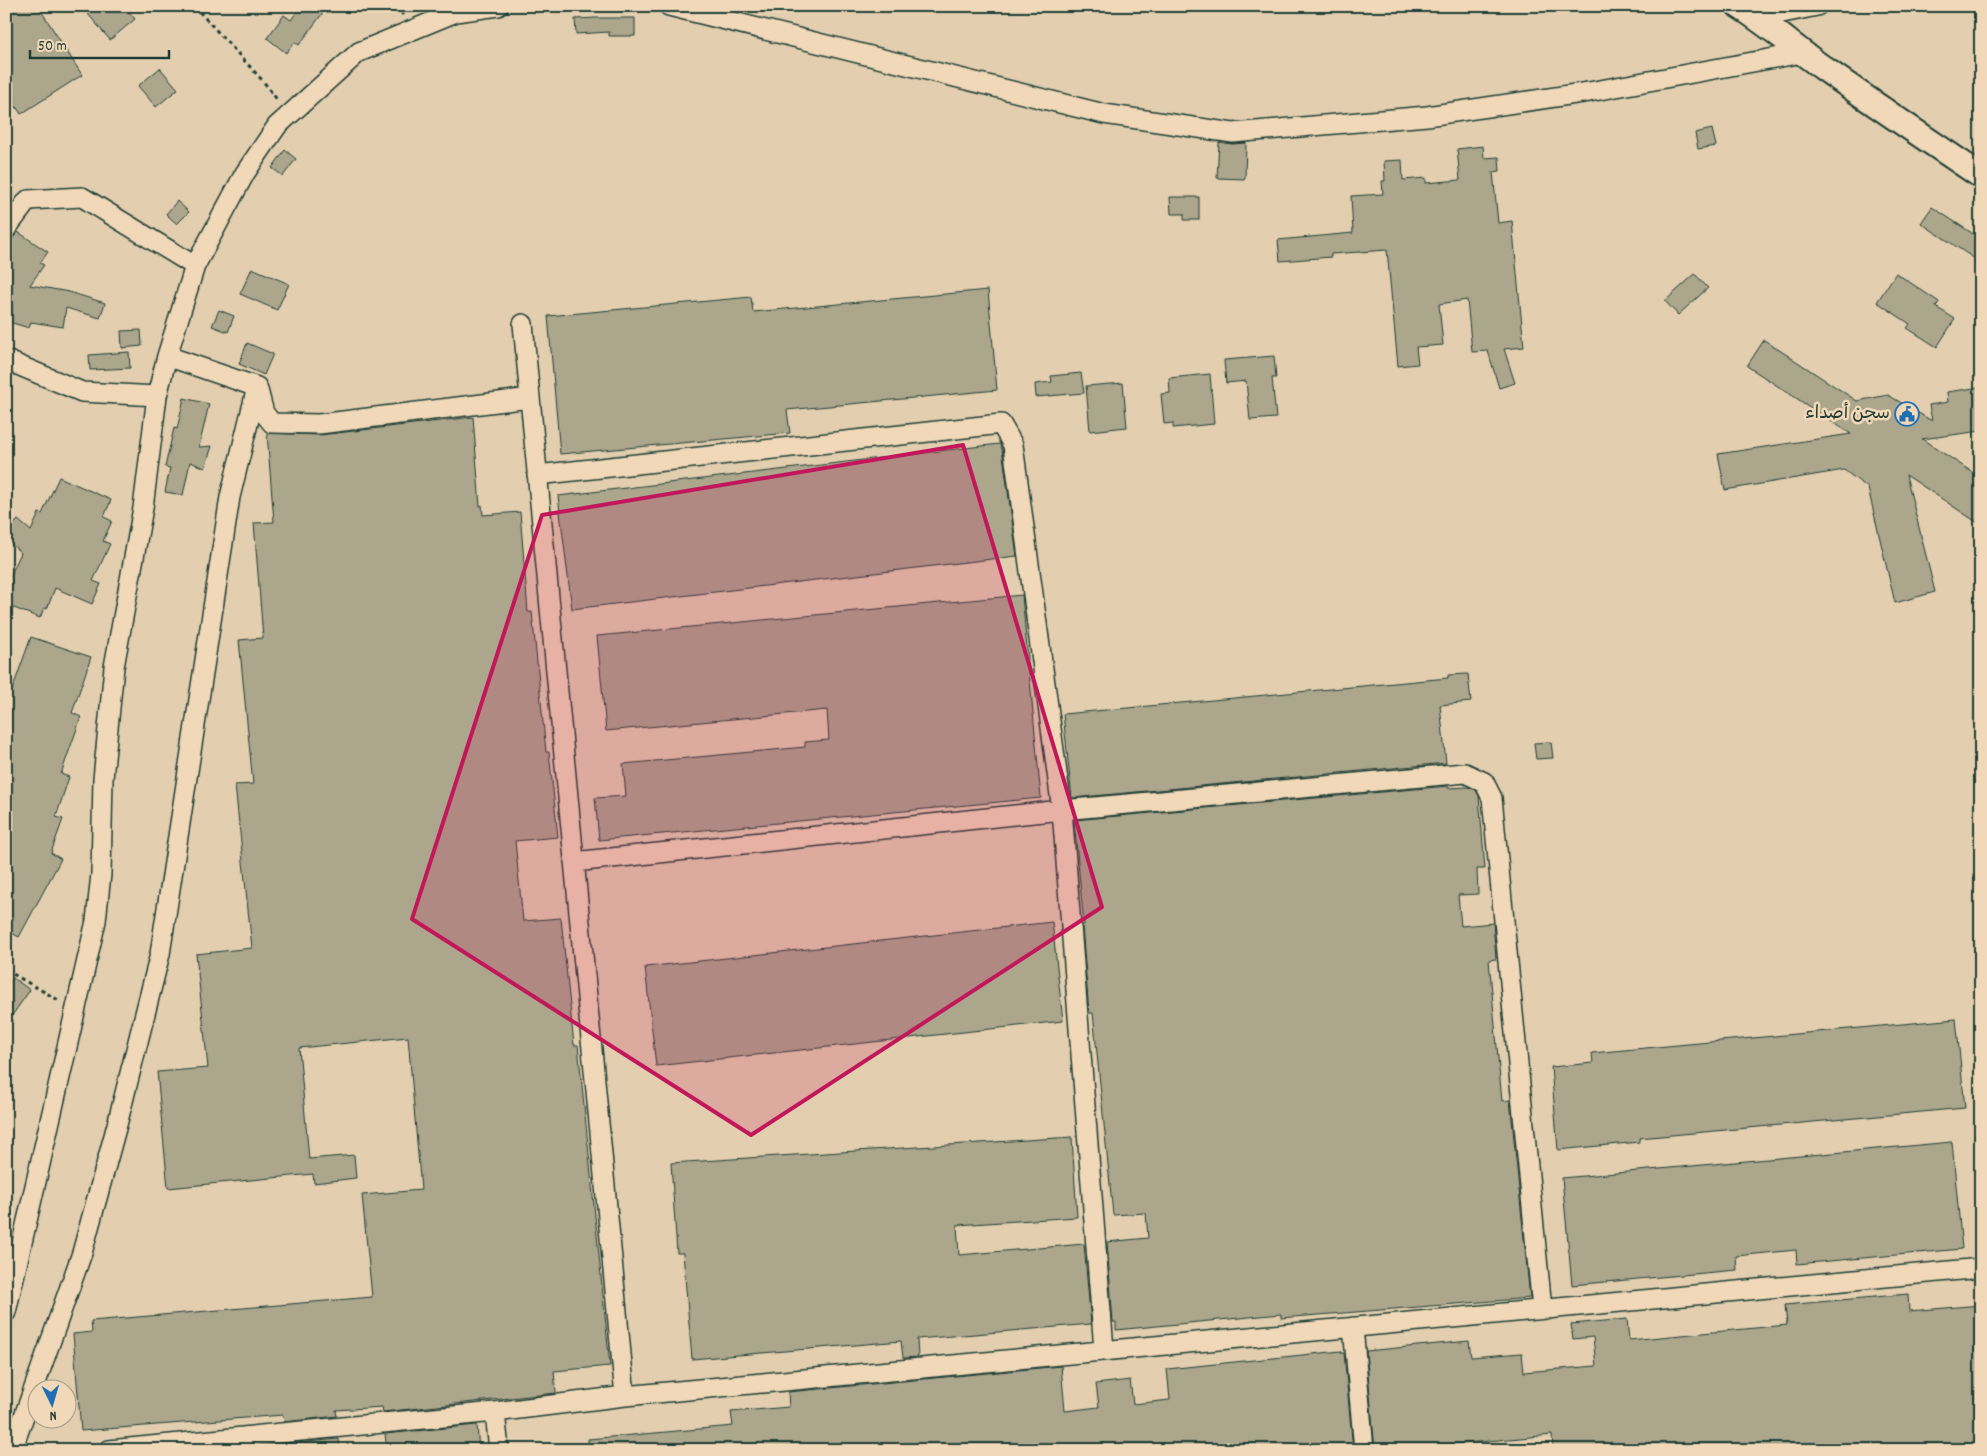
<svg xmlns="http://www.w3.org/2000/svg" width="1987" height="1456" font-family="Dekko,'Playpen Sans Arabic',sans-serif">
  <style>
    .building { fill: #aca68d; stroke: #1f3d34 }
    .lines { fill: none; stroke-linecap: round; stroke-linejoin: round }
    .minor-casing { stroke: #1f3d34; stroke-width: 22 }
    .major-casing { stroke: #1f3d34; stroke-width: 28 }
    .path { stroke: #1f3d34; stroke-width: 3; stroke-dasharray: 4 4; stroke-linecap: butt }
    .minor { stroke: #f0d8b8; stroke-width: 19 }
    .major { stroke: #f0d8b8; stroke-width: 24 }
    .marked { fill: #c2185b; fill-opacity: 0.2; stroke: #c2185b; stroke-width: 4; stroke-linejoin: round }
    .labels { text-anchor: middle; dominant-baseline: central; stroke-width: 5; stroke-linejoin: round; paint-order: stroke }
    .poi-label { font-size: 18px; fill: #1f3d34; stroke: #f0d8b8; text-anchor: end }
  </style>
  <rect width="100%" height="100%" fill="#e3cfb0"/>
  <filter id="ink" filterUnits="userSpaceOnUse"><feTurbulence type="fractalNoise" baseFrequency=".02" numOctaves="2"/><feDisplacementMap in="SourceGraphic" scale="10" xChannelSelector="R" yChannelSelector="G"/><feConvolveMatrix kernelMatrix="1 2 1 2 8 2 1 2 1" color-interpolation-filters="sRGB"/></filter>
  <g filter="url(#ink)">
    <path class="building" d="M 6,6 L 38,6 L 82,75 L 21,114 L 6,92 Z
      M 97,6 L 124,6 L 135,19 L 110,40 L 88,14 Z
      M 301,6 L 328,6 L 299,45 L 295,42 L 286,53 L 267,38 L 284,15 L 291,20 Z
      M 597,18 L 635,18 L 635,36 L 609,36 L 609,32 L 576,34 L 575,19 Z
      M 160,68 L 178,89 L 156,107 L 138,86 Z
      M 1712,129 L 1716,146 L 1698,149 L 1695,133 Z
      M 1219,142 L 1232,144 L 1246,143 L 1245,179 L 1217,178 Z
      M 1483,146 L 1484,158 L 1499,157 L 1500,171 L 1493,172 L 1498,223 L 1512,221 L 1524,347 L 1504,349 L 1515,383 L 1499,388 L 1488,351 L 1472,352 L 1467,300 L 1439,304 L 1443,345 L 1416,347 L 1418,364 L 1398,366 L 1387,250 L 1331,254 L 1331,257 L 1280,261 L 1278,240 L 1353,233 L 1351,196 L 1383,194 L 1382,181 L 1385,181 L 1384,161 L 1402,160 L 1403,180 L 1426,178 L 1426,183 L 1460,180 L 1457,149 Z
      M 285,150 L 296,159 L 283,176 L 272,168 Z
      M 1170,197 L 1199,197 L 1199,220 L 1184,220 L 1184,214 L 1171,214 Z
      M 177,201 L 189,212 L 177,224 L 166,214 Z
      M 1932,207 L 1981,239 L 1981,263 L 1921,223 Z
      M 18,232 L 48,252 L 40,263 L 44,265 L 30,285 L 69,292 L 105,303 L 100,318 L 66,308 L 63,327 L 31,322 L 29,328 L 6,321 L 6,246 Z
      M 252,268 L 289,284 L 277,310 L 240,294 Z
      M 1896,273 L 1939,302 L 1936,307 L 1955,319 L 1937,347 L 1907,328 L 1910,324 L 1877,302 Z
      M 1695,274 L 1708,288 L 1678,315 L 1665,301 Z
      M 988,290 L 997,390 L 787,410 L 790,433 L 560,454 L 548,316 L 751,297 L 753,312 Z
      M 219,310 L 234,316 L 228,332 L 212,326 Z
      M 141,330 L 142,346 L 122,348 L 121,331 Z
      M 1764,340 L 1857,401 L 1888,395 L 1932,421 L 1929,405 L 1948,402 L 1947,392 L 1981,387 L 1981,431 L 1922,439 L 1981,478 L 1981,525 L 1906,475 L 1935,592 L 1895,603 L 1868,488 L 1844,470 L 1725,490 L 1718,454 L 1851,434 L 1747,366 Z
      M 247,343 L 273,354 L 264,375 L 239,364 Z
      M 129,352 L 130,368 L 90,370 L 89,355 Z
      M 1274,356 L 1276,378 L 1272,378 L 1276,418 L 1250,420 L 1246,381 L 1226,383 L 1224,360 Z
      M 1081,373 L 1084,393 L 1036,397 L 1035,384 L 1052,382 L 1051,376 Z
      M 1210,374 L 1214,424 L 1173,428 L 1173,423 L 1164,424 L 1161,394 L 1170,393 L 1169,378 Z
      M 1123,383 L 1127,427 L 1090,431 L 1086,386 Z
      M 184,398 L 209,404 L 199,447 L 212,446 L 205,468 L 190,462 L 183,495 L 165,492 L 170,468 L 165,467 L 174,428 L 177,429 Z
      M 473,417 L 480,506 L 482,505 L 483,515 L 520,512 L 528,612 L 532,612 L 546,752 L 549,752 L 558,837 L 515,841 L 523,921 L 561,918 L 574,1045 L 578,1045 L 610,1366 L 554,1371 L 556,1393 L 383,1412 L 382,1407 L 336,1410 L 337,1416 L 284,1422 L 283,1415 L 81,1431 L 73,1334 L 92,1332 L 91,1321 L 372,1297 L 362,1195 L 421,1190 L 408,1037 L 299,1048 L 309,1159 L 354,1155 L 356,1178 L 314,1183 L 313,1174 L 168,1188 L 157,1072 L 208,1068 L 196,954 L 252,948 L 235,785 L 253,784 L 239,640 L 263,638 L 254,523 L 274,522 L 267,433 L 320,435 Z
      M 999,444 L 1002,449 L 1017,556 L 572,609 L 558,496 Z
      M 59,477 L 111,500 L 104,517 L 112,521 L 103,541 L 110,544 L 93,581 L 101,584 L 92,604 L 55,588 L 47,609 L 44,608 L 40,618 L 6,605 L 6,585 L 21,553 L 6,539 L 6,533 L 18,520 L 31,531 L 39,513 L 42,514 Z
      M 1022,595 L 1041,798 L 599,840 L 595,798 L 626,796 L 623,764 L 805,747 L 805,742 L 829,740 L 827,710 L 606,731 L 597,636 Z
      M 31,637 L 91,657 L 72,713 L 81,717 L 61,774 L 69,777 L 56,817 L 63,819 L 51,853 L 61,859 L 19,937 L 6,930 L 6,701 L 9,692 L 11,693 Z
      M 1468,674 L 1471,702 L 1440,705 L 1446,763 L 1072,798 L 1063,714 L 1448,678 L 1448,675 Z
      M 1551,742 L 1553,758 L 1536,759 L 1534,743 Z
      M 1448,786 L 1448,788 L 1468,787 L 1476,790 L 1479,796 L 1485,869 L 1477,869 L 1478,894 L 1458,895 L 1461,926 L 1493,923 L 1496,959 L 1489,960 L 1502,1101 L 1510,1100 L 1530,1298 L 1281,1318 L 1281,1314 L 1116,1330 L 1116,1322 L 1113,1322 L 1107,1242 L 1148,1238 L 1146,1213 L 1113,1215 L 1093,1013 L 1089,1013 L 1082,925 L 1084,925 L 1074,820 Z
      M 1052,922 L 1063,1021 L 656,1066 L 645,967 Z
      M 13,978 L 30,990 L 6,1024 L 6,987 Z
      M 1956,1019 L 1965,1108 L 1639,1138 L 1639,1142 L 1558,1150 L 1551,1067 L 1593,1063 L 1592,1053 Z
      M 1072,1137 L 1077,1217 L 957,1225 L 959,1255 L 1084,1244 L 1091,1324 L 917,1339 L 918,1357 L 903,1358 L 901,1341 L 692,1359 L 683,1253 L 677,1253 L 671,1163 Z
      M 1952,1142 L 1962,1249 L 1797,1264 L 1796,1250 L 1736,1256 L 1737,1270 L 1572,1285 L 1562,1178 Z
      M 1908,1294 L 1909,1311 L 1981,1305 L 1981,1450 L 1553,1450 L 1552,1435 L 1392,1450 L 1375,1450 L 1366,1351 L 1469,1341 L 1471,1357 L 1522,1353 L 1524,1372 L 1596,1366 L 1593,1337 L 1573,1339 L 1571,1324 L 1627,1319 L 1629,1340 L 1787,1325 L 1785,1305 Z
      M 1341,1351 L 1342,1353 L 1344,1353 L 1353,1450 L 589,1450 L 588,1439 L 733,1426 L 731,1412 L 789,1407 L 788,1392 L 1061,1366 L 1065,1411 L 1099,1407 L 1096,1384 L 1130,1380 L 1133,1404 L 1170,1400 L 1167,1369 Z
      M 477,1425 L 479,1450 L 387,1450 L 385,1434 Z
      M 339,1439 L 340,1450 L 286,1450 L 286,1444 Z"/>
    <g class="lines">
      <g class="minor-casing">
        <path id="minor" d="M 669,6 L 1104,114 L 1233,133 L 1427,116 L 1589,92 L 1802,53
          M 1758,18 L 1817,6
          M 6,229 L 28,200 L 82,197 L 195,266
          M 523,324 L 625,1396
          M 6,360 L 82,392 L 157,396
          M 258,390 L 264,413 L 272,423 L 319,424 L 530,398
          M 537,475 L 1001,424 L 1013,445 L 1062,810 L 1104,1350
          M 574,862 L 1062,810 L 1465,773 L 1484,782 L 1492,798 L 1542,1309
          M 6,1312 L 96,921 L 101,874 L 103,779 L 114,667 L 143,508 L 157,396 L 167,356 L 195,266 L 245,173 L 277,126 L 359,52 L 456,12 L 498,6
          M 1353,1327 L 1364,1450
          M 495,1412 L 499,1450
          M 12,1450 L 82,1253 L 118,1121 L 160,954 L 230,497 L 257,387 L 167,356
          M 109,1450 L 495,1412 L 625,1396 L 1981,1268"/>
      </g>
      <g class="major-casing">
        <path id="major" d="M 1739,6 C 1769,25 1796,49 1826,70 C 1877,106 1929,141 1981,176"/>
      </g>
      <path class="path" d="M 194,6 L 263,81 L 278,101
        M 397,6 L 403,15
        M 6,970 L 60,1001"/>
      <use href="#minor" class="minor"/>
      <use href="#major" class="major"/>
    </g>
  </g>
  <path class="marked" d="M 963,445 L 1102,907 L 751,1135 L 412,919 L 542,515 Z"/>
  <defs>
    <g id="civic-ring" transform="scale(1.25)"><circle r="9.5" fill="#f0d8b8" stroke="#1f6fb2" stroke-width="1.5"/><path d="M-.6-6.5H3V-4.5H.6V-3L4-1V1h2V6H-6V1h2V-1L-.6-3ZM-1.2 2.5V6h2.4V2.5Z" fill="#1f6fb2"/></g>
  </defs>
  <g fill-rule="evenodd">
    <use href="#civic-ring" x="1907" y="414"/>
  </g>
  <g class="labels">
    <g class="poi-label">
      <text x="1890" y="414">سجن أصداء</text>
    </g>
  </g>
  <rect width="1987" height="1456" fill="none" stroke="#f0d8b8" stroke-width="25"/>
  <rect x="12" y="12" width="1962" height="1431" fill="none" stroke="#1f3d34" stroke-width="2" filter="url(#ink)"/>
  <g transform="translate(52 1404) rotate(175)"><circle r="24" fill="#f0d8b8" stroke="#9c9a83"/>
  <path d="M0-4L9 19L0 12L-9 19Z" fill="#1f6fb2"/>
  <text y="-8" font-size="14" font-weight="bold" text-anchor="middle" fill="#1f3d34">N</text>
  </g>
  <path d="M30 50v8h139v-8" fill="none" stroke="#1f3d34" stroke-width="2.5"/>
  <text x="38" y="50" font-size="15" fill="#1f3d34" stroke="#f0d8b8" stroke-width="4" paint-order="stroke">50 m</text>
</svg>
